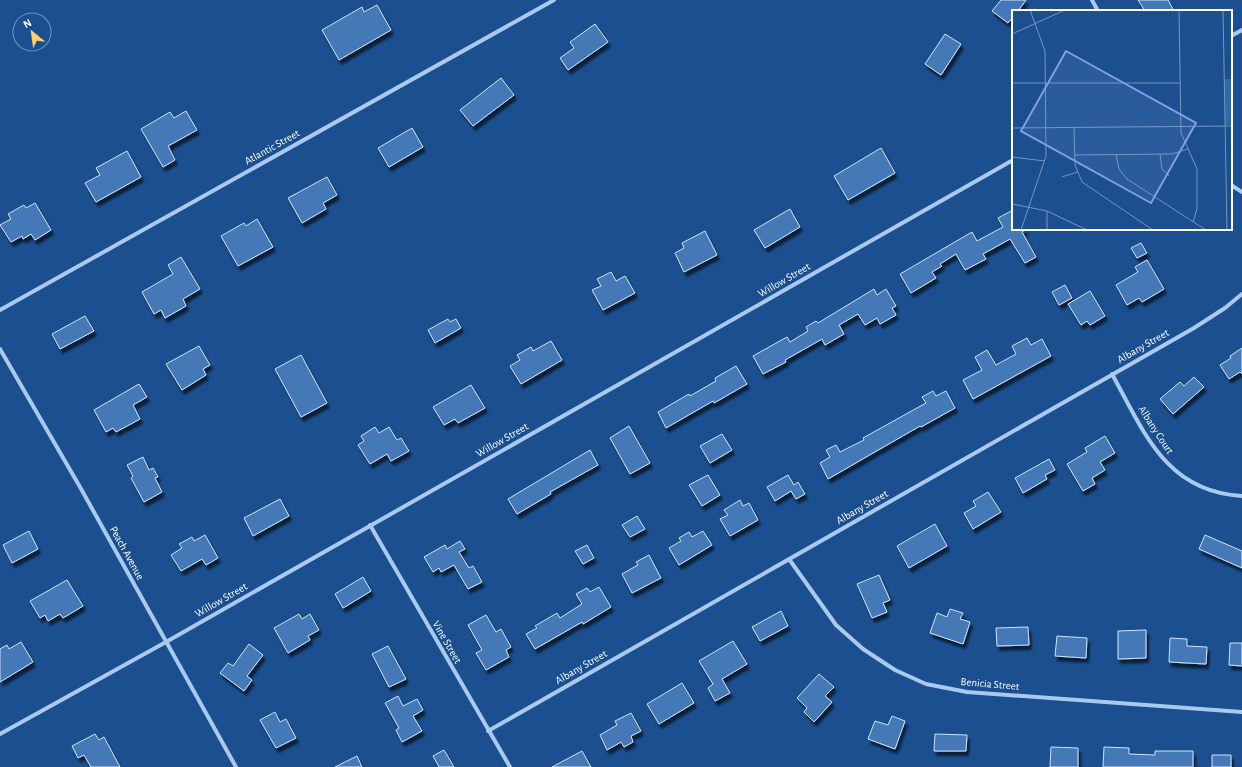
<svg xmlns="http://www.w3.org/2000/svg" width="1242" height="767" font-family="'Alegreya Sans',sans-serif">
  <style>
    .building { fill: #4478b7; stroke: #cfe3fa; filter: url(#shadow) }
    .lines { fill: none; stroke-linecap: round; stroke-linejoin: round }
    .minor { stroke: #a9c9ee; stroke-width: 4 }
    .labels { text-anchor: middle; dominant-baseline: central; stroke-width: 3.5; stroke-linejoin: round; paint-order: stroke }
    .street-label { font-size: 11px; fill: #fff; stroke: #1b4f8f }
    .inset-road { fill: none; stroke: #7695bc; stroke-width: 1 }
    .view { fill: #839eea; fill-opacity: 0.15; stroke: #839eea; stroke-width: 2 }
    .inset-edge { fill: none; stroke: #fff; stroke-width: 2 }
  </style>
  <defs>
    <filter id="shadow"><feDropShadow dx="2.5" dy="4.5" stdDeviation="1" flood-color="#0009"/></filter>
  </defs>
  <rect width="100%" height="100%" fill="#1b4f8f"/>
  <path class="building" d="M 1001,0 L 1026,0 L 1018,11 L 1013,11 L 1013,17 L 1008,23 L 992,11 Z
    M 1138,0 L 1168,0 L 1174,11 L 1145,11 Z
    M 377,5 L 391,30 L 339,60 L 322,30 L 362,7 L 364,12 Z
    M 595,24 L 608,42 L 568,70 L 560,58 L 574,48 L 570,42 Z
    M 945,34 L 961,44 L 941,75 L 925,64 Z
    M 501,78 L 514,95 L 473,126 L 460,110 Z
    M 186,111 L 197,130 L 168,146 L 175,160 L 163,167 L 141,129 L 170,112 L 174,118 Z
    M 412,128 L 423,147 L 389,167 L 378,148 Z
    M 881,148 L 895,173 L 848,200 L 834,176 Z
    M 127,151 L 141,177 L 96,202 L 85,183 L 100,175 L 96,168 Z
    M 327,177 L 337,195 L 323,203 L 326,209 L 302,223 L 288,198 Z
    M 35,203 L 51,230 L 35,240 L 31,234 L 23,239 L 22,236 L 11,242 L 0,225 L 11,219 L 8,214 L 24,205 L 26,208 Z
    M 790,209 L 800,227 L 765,248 L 754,230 Z
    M 1013,210 L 1013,229 L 1027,229 L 1022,232 L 1036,257 L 1025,263 L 1010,239 L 983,254 L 986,259 L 965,270 L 956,254 L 940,264 L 942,266 L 932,272 L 936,278 L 911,293 L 900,274 L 972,232 L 977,241 L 1003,227 L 998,218 Z
    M 257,219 L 273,247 L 238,266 L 221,236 L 244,223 L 246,226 Z
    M 705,231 L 717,255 L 684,272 L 675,253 L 684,248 L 682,243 Z
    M 1141,243 L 1147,253 L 1137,258 L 1131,248 Z
    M 181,257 L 200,289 L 183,299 L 186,306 L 165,318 L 161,310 L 154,314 L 142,292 L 173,274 L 168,265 Z
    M 1147,260 L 1164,289 L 1142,302 L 1139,298 L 1127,305 L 1116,285 L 1138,272 L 1135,267 Z
    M 611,272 L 616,281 L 625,276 L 635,293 L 603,310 L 592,290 L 601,286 L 597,279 Z
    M 1065,285 L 1072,298 L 1059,305 L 1052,292 Z
    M 874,289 L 877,295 L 886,289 L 896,306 L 892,308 L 896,315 L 880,324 L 877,318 L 865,325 L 858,314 L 839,325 L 844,334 L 825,345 L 822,339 L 785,360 L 786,362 L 763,374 L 753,356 L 787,337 L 790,342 L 808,331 L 806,327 L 816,321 L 818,323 Z
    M 1090,291 L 1105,316 L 1090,325 L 1087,321 L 1081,325 L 1068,304 Z
    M 85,316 L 94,331 L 60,349 L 52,334 Z
    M 448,319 L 450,322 L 456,319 L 461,328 L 435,343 L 428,330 Z
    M 1027,338 L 1031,345 L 1042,339 L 1051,356 L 973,399 L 963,380 L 982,370 L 975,357 L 987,350 L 996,365 L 1016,354 L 1012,346 Z
    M 551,341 L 562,360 L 521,384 L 510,366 L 520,360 L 517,355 L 531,347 L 533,351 Z
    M 199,346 L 210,365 L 203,369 L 206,375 L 182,390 L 166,364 Z
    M 1242,348 L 1242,374 L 1240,372 L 1229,379 L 1220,365 L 1231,358 L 1230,356 Z
    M 301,355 L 327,403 L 301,417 L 275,369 Z
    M 736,366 L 747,384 L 714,403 L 713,401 L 666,428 L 658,412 L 689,394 L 690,396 L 716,381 L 715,378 Z
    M 1194,377 L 1204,387 L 1173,414 L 1160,399 L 1180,382 L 1184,386 Z
    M 139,384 L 147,397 L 133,405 L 140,419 L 116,432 L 113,428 L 106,432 L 94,410 Z
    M 471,385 L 485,408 L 458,423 L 455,419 L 444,425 L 433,407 Z
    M 933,391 L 936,396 L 946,391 L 955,408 L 921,427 L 920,426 L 828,479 L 820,463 L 830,457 L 826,450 L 836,445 L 840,452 L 864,440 L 863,438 L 926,403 L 922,397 Z
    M 629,426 L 650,463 L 630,474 L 610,438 Z
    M 375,427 L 379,433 L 389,427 L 397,440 L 401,438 L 409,451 L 391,461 L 387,454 L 370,464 L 358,445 L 364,441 L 361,436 Z
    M 722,434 L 732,450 L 710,463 L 700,446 Z
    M 1105,436 L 1115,453 L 1100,462 L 1105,470 L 1092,478 L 1095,484 L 1083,491 L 1067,464 L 1087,452 L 1085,448 Z
    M 590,450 L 598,465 L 550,492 L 551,494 L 517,514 L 508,499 Z
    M 143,457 L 149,470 L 153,468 L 158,477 L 155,478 L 162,492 L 144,502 L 131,478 L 133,476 L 127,465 Z
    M 1049,459 L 1055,470 L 1045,475 L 1047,479 L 1023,493 L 1015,478 Z
    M 708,475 L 720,495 L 702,506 L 689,485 Z
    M 788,475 L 794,485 L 798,482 L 805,494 L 796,499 L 791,491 L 775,501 L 767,487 Z
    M 988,492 L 1001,512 L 973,529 L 964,513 L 976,506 L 973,501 Z
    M 280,499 L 289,516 L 253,536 L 244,518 Z
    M 740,500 L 743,506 L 749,503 L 758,520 L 730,536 L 720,519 L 728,515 L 724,510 Z
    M 637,516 L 645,529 L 630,537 L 622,525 Z
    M 935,524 L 947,546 L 909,568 L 897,546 Z
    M 29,531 L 38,549 L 12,563 L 3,545 Z
    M 703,531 L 712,545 L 679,565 L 669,548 L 681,541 L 679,538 L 689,532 L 692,537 Z
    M 205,535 L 218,558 L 206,565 L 202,559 L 181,571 L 171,555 L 182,548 L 179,544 L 192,537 L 194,541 Z
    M 1205,535 L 1242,551 L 1242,568 L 1199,549 Z
    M 460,541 L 465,549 L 459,552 L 469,568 L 473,566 L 482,582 L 468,589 L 454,565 L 441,572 L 439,568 L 433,572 L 424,557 L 445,545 L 447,549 Z
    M 587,545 L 594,558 L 583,564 L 575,551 Z
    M 649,555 L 661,578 L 632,593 L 622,574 L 638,565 L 636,562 Z
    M 879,575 L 890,600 L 883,603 L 887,612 L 872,618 L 857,584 Z
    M 363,577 L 371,591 L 343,608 L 335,594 Z
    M 67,580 L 83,606 L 63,618 L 60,614 L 48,621 L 45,615 L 40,618 L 30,601 Z
    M 599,587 L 611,607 L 583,624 L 582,622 L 535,649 L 526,634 L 537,628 L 535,626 L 557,613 L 560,618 L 582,604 L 576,594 L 587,588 L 590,592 Z
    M 950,609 L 963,613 L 960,619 L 970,622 L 963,644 L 930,633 L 937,613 L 947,617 Z
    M 781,611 L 788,626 L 760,641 L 752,627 Z
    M 299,614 L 302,619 L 310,614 L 319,630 L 308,636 L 310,640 L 288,653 L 274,628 Z
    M 486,615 L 496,632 L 501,629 L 511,647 L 506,650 L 509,657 L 486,670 L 476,653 L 482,650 L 468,625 Z
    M 1028,627 L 1029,645 L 997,646 L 996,628 Z
    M 1146,630 L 1146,658 L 1118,659 L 1118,631 Z
    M 1057,636 L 1087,638 L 1086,658 L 1055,656 Z
    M 1170,638 L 1187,639 L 1187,646 L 1207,647 L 1206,664 L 1169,662 Z
    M 733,641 L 747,664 L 722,679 L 730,693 L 715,701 L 708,688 L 713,684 L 699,661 Z
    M 21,642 L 33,662 L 0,682 L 0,649 L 7,645 L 9,649 Z
    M 1230,643 L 1242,643 L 1242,666 L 1229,665 Z
    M 249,644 L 263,655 L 247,676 L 252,680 L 244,691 L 220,673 L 228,663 L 233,666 Z
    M 388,646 L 406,679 L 389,687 L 372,654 Z
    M 819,674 L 834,687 L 825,696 L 832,702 L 814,722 L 804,712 L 807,708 L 797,698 Z
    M 682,683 L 694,703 L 659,724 L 647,704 Z
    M 398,696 L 403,706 L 417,699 L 423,710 L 413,716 L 422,731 L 402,742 L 396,730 L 399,728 L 385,703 Z
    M 275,712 L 280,722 L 286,719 L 296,738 L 276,748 L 260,720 Z
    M 631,713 L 641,731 L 631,736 L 633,742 L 624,747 L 621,742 L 607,750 L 600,735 L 617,725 L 615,721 Z
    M 892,716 L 905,721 L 895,749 L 868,739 L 875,721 L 888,725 Z
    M 95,734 L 99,740 L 104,737 L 120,767 L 91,767 L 84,755 L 78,758 L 72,746 Z
    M 935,734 L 967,735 L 966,751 L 934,751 Z
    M 1051,747 L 1078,748 L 1078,767 L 1050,767 Z
    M 1104,747 L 1129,748 L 1129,754 L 1155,755 L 1155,751 L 1193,751 L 1193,767 L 1103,767 Z
    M 444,750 L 454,767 L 439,767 L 433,756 Z
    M 582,751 L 591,767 L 552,767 Z
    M 1212,755 L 1231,755 L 1231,767 L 1212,767 Z
    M 357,756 L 362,767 L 335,767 Z"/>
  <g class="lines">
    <path class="minor" d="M 1092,0 L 1098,11
      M 1231,36 L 1242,30
      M 1231,185 L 1242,192
      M 0,310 L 554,0
      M 0,349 L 80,487 L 236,767
      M 1112,374 C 1144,432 1166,492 1242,496
      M 370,525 L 510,767
      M 789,559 L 836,625 L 863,649 L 895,670 L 926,684 L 967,692 L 1242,712
      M 488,731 L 1194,328 L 1225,308 L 1242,294
      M 0,734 L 166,642 L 1013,160"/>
  </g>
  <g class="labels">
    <g class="street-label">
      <text transform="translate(272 147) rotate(-29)">Atlantic Street</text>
      <text transform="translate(784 280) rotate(-30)">Willow Street</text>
      <text transform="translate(1143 346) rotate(-30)">Albany Street</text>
      <text transform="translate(1156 430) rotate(57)">Albany Court</text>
      <text transform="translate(502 440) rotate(-30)">Willow Street</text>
      <text transform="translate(862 507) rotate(-30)">Albany Street</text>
      <text transform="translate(127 553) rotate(61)">Peach Avenue</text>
      <text transform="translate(221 600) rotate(-30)">Willow Street</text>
      <text transform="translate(447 642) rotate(60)">Vine Street</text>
      <text transform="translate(581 667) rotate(-30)">Albany Street</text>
      <text transform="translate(990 684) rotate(5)">Benicia Street</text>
    </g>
  </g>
  <g transform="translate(1012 10)">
    <rect width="220" height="220" fill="#1b4f8f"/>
    <path d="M 212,69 L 220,69 L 220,114 L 213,115 Z" fill="#2e69ad"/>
    <path class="inset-road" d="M 167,0 L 169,123 L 185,159 L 185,199 L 181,212M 211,0 L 215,220M 0,24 L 53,0M 0,73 L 168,73M 62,117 L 63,155 L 70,172 L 141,220M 0,118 L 220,116M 148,144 L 150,159 L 157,166M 62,145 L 160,144 L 176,139M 104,145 L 107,159 L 115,169 L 194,220M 0,147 L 33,151M 50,167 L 65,162M 0,194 L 35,201 L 75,220M 35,201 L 35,220M 9,220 L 34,146 L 33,41 L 18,0"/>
    <path class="view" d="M 54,41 L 184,113 L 139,193 L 9,121 Z"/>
    <rect width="220" height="220" class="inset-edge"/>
  </g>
  <g transform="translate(32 32) rotate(331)"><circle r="19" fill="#1b4f8f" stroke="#7695bc"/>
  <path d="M0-3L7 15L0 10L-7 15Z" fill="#ffd166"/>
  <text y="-6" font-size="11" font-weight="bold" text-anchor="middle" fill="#ffffff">N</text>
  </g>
</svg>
